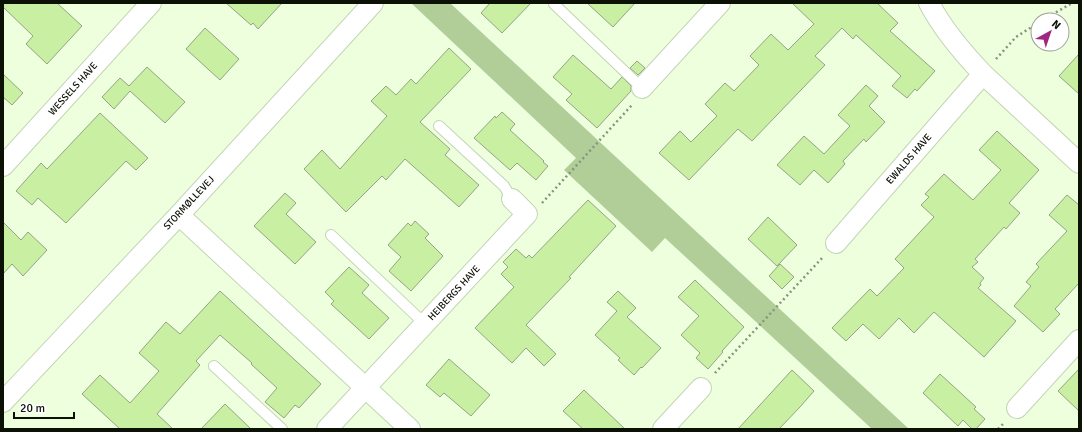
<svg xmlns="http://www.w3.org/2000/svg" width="1082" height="432" font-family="Signika,sans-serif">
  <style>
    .green { fill: #b2ce98 }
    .building { fill: #c8efa2; stroke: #94a486 }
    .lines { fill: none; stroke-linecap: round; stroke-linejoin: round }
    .lane-casing { stroke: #c4d5b5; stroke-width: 12 }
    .street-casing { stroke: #c4d5b5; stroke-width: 22 }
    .path { stroke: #88947c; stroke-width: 2.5; stroke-dasharray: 2 3; stroke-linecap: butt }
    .lane { stroke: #fff; stroke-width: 10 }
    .street { stroke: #fff; stroke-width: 20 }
    .labels { text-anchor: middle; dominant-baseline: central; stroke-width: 4; stroke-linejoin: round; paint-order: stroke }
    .street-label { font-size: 10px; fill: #0c1106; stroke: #fff }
  </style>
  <rect width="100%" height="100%" fill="#edffdd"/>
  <path class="green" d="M 411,3 L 450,3 L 909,429 L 872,429 L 665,238 L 652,252 L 564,170 L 576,158 Z"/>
  <path class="building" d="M 3,3 L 57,3 L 82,26 L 47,64 L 26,44 L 33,36 L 3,7 Z
    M 226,3 L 282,3 L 258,29 L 253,23 L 251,25 Z
    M 490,3 L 531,3 L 502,33 L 481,13 Z
    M 587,3 L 635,3 L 613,27 Z
    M 792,3 L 877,3 L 898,23 L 890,31 L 935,71 L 917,91 L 915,89 L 907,98 L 892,86 L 901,76 L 856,35 L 853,39 L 842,28 L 815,56 L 825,65 L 752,141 L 738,129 L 689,180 L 659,153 L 680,131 L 691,142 L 717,116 L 705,104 L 725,83 L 734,91 L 759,65 L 750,56 L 771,34 L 788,50 L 814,24 Z
    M 205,28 L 239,59 L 220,80 L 186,49 Z
    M 449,48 L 471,69 L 420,122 L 450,149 L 445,155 L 479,185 L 459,207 L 405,159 L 386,180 L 382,176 L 346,212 L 304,169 L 322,150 L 340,169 L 387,116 L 371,101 L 386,86 L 396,95 L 411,79 L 416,84 Z
    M 1079,54 L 1079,94 L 1059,76 Z
    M 573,55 L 611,89 L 622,77 L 631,86 L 631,91 L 597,128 L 566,100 L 572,94 L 553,77 Z
    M 637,61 L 645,68 L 638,75 L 630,68 Z
    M 147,67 L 185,102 L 165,123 L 130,91 L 114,109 L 102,97 L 120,78 L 129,86 Z
    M 3,74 L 23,93 L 12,105 L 3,97 Z
    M 866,85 L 878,96 L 869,106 L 885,122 L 866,142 L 864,139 L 843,161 L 845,164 L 828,183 L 814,170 L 800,185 L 777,165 L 804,136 L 824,154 L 850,126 L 838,115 Z
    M 502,112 L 515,124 L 510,130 L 544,161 L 543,162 L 548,166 L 536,180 L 517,163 L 510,170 L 474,138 L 495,116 L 496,118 Z
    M 100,113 L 148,158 L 136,170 L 126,161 L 66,223 L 38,198 L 32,205 L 16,191 L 41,163 L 47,169 Z
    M 997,131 L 1039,170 L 1009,203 L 1020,213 L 1006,229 L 1004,227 L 975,259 L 978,262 L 972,267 L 984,278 L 980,283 L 981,285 L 978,288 L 1016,321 L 984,357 L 934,312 L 914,333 L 899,318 L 879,339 L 863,324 L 846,341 L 832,328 L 870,289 L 877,296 L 904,268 L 895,259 L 934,217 L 921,205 L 929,197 L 925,194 L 944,174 L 973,200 L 1001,170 L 979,150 Z
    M 285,193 L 296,203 L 286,214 L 316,242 L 295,264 L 254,226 Z
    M 1067,195 L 1079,205 L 1079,283 L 1055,309 L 1060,314 L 1043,332 L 1014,306 L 1031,286 L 1026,282 L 1039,267 L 1036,264 L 1067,231 L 1049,215 Z
    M 588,200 L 616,226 L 569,277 L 571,278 L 526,325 L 556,354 L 544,366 L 526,348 L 512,363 L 475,328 L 514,287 L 501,274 L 508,267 L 503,262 L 516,249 L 526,258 L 529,255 L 532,258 Z
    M 768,217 L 797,245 L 777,266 L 748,239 Z
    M 415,221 L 429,234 L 425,238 L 443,256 L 411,291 L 389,271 L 401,257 L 388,245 L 408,223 L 411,226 Z
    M 3,222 L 21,240 L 28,232 L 47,250 L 23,276 L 12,264 L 3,274 Z
    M 780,264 L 794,277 L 782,289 L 769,276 Z
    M 349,267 L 369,285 L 362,293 L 389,318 L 369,339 L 331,304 L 334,301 L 325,292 Z
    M 695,280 L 744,327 L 722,351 L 723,352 L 708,369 L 696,358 L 700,353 L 681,335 L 699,316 L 678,297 Z
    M 220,291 L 321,384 L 299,408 L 295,405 L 284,418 L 265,402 L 277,388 L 251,364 L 252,363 L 220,335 L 196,361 L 200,365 L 157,414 L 173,429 L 120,429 L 82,394 L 100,375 L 130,403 L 159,371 L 139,353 L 166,322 L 180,334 Z
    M 618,291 L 636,308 L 627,317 L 661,348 L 642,368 L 641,367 L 634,375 L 618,360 L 620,358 L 595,335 L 617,311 L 607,302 Z
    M 449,359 L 490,395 L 471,416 L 444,393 L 440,397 L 426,385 Z
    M 1079,369 L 1079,411 L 1058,391 Z
    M 792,370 L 814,391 L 800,407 L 779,429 L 738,429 Z
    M 940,374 L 976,407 L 974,409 L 985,419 L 976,429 L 972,429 L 963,420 L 958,426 L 923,393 Z
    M 584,390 L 625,429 L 583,429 L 563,411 Z
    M 225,404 L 251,429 L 201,429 Z"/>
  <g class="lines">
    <g class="lane-casing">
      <path id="lane" d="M 554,4 L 642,88
        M 439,126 L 504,186 L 512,199
        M 331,235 L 425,324
        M 214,366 L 282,429"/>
    </g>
    <g class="street-casing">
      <path id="street" d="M 929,3 C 943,30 962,52 983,74
        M 642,88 L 720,3
        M 3,166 L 151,3
        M 179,215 L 410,429
        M 836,243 L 983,74 L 1079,163
        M 3,402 L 179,215 L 373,3
        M 1017,408 L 1079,340
        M 327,429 L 527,214 L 512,199
        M 663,429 L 701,388"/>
    </g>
    <path class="path" d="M 1043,20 L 1072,3
      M 996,59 L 1016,37 L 1038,23
      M 542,203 L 632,105
      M 715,373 L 823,257
      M 998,429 L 1005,422"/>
    <use href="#lane" class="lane"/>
    <use href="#street" class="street"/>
  </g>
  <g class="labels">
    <g class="street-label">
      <text transform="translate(73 89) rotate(-48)">WESSELS HAVE</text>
      <text transform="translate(909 159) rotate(-49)">EWALDS HAVE</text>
      <text transform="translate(189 203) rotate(-47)">STORMØLLEVEJ</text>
      <text transform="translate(454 293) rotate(-47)">HEIBERGS HAVE</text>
    </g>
  </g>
  <rect width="1082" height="432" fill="none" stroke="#0c1106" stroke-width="8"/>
  <g transform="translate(1050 32) rotate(40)"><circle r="19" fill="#ffffff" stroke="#9ea09b"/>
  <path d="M0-3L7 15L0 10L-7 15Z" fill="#9f2780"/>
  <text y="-6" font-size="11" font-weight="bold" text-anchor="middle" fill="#0c1106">N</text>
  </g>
  <path d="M14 412v6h60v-6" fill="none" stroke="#0c1106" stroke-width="2"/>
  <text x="20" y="412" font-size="12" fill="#0c1106" stroke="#ffffff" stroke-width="3" paint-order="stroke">20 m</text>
</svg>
